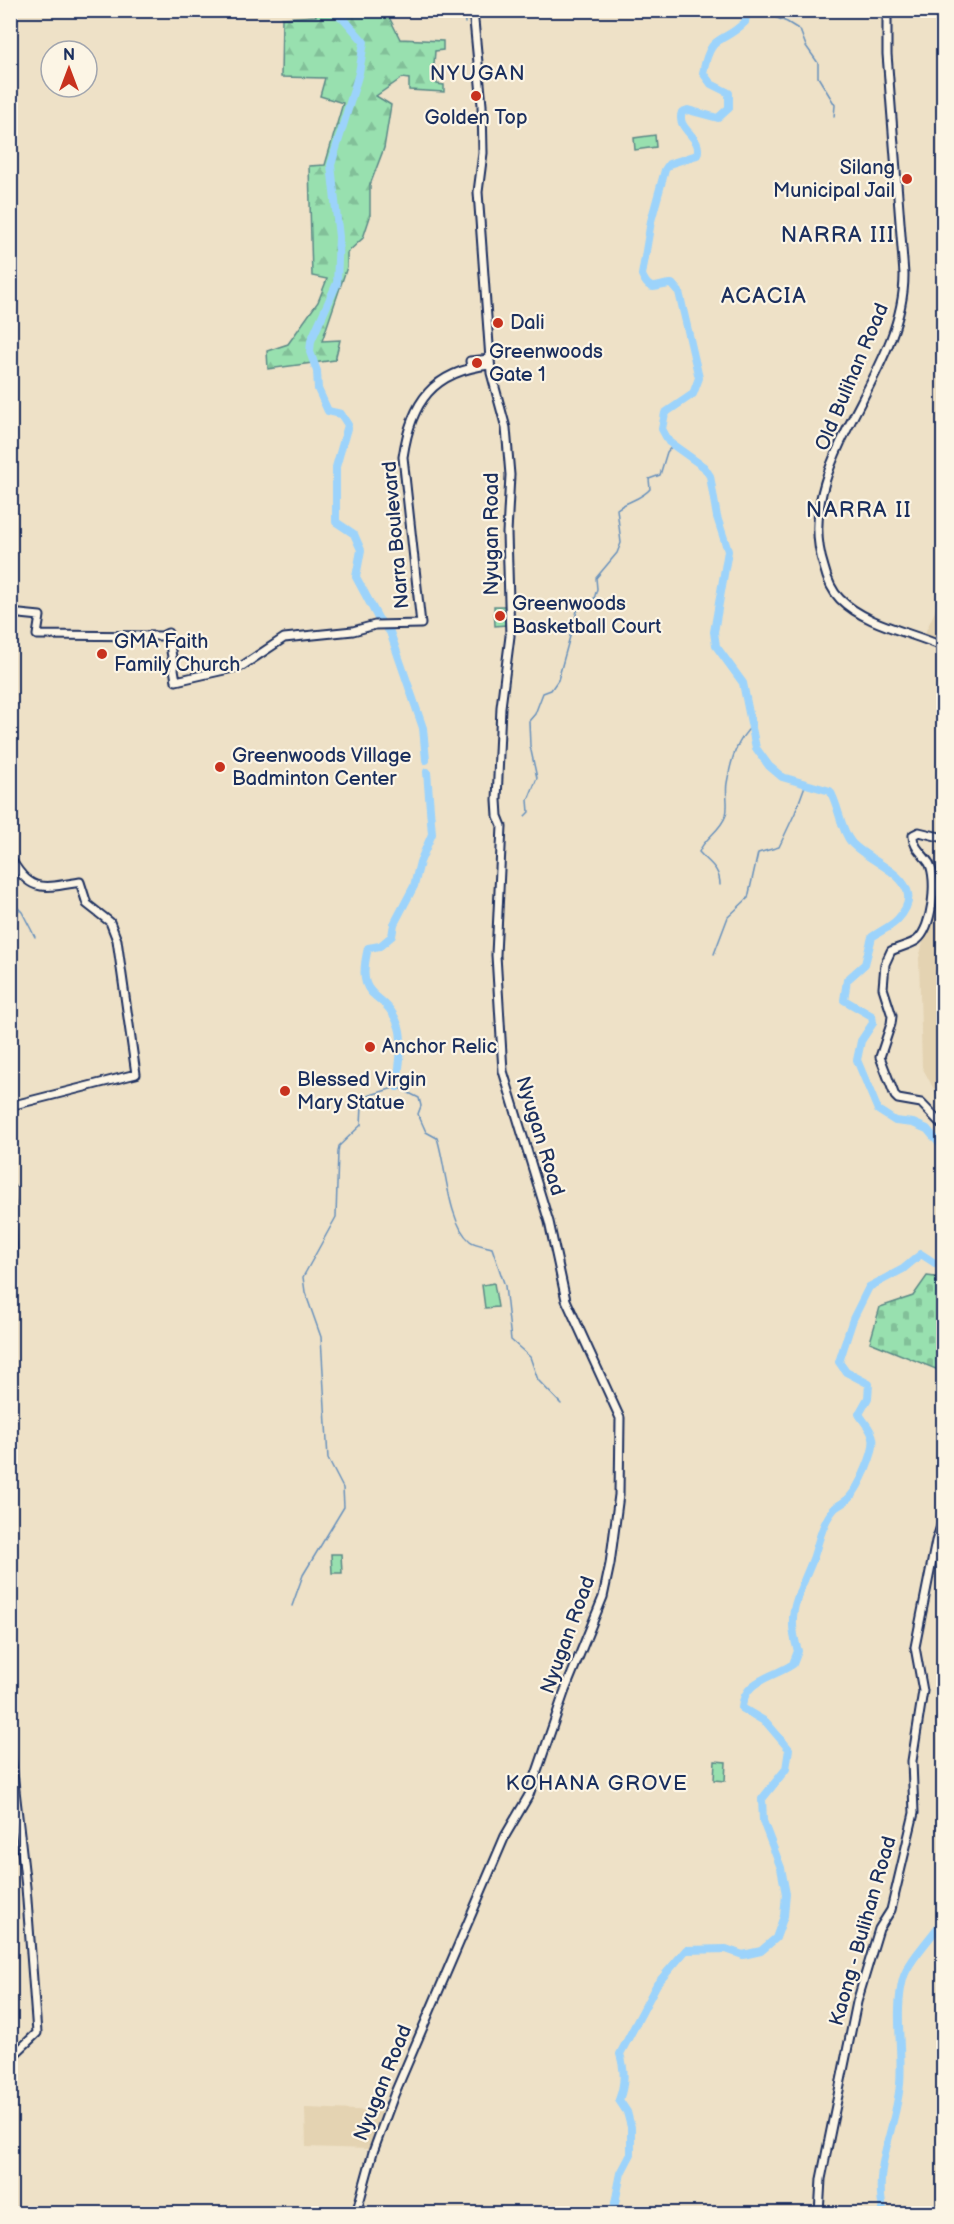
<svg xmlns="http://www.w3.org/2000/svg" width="954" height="2224" font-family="'Balsamiq Sans',sans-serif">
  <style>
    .built { fill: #e4d3b2 }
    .grass { fill: #98e0af; stroke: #5a8886; stroke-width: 1.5 }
    .forest { fill: url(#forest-firs); stroke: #5a8886; stroke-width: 1.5 }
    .cemetery { fill: url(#cemetery-stones); stroke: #5a8886; stroke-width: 1.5 }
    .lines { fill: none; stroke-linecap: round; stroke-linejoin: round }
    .stream { stroke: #6891bc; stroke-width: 1.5 }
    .river { stroke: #9cd3fb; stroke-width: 8 }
    .secondary-casing { stroke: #1b2f5e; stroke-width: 11 }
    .secondary { stroke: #fcf5e5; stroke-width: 7 }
    .poi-dot { fill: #c8321e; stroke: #fcf5e5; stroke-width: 2 }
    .labels { text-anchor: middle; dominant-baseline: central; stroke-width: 4.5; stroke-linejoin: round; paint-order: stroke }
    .poi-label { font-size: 20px; fill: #1b2f5e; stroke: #fcf5e5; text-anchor: start }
    .street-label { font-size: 20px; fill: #1b2f5e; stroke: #fcf5e5 }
    .neighbourhood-label { font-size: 21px; letter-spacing: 1.5px; fill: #1b2f5e; stroke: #fcf5e5 }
    .quarter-label { font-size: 22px; letter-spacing: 1.5px; fill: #1b2f5e; stroke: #fcf5e5 }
  </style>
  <defs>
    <pattern id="forest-firs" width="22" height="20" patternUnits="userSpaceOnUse" patternTransform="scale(1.5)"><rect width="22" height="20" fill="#98e0af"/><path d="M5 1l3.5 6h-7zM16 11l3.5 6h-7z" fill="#82c099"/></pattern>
    <pattern id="cemetery-stones" width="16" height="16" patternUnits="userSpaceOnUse" patternTransform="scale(1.5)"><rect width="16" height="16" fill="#98e0af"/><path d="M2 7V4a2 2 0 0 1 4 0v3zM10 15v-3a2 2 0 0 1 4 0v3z" fill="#82c099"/></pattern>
  </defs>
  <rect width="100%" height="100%" fill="#eee1c7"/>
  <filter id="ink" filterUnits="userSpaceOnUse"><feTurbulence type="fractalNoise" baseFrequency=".0167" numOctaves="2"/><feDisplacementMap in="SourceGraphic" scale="12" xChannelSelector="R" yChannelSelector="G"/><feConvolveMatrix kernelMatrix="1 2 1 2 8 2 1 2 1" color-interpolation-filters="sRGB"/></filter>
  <g filter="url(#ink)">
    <path class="built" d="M 943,594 L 943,642 L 924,635 Z
      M 943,865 L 943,1106 L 922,1067 L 919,958 Z
      M 305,2108 L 382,2111 L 369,2149 L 306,2147 Z"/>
    <path class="grass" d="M 655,135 L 656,147 L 635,150 L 634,138 Z
      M 494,606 L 505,606 L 506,625 L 495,626 Z
      M 494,1283 L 498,1307 L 485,1308 L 482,1285 Z
      M 331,1554 L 341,1554 L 342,1573 L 332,1573 Z
      M 715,1761 L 726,1762 L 725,1781 L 714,1780 Z"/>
    <path class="forest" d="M 315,11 L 386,11 L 400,39 L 443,41 L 443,50 L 435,51 L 434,64 L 437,84 L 444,85 L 444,92 L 409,90 L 409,79 L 402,78 L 376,96 L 391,105 L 384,148 L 370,185 L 370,217 L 363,238 L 347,253 L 347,267 L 322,341 L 340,340 L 335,360 L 268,369 L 267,351 L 288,344 L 318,302 L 327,279 L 312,276 L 309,166 L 325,165 L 343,103 L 320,96 L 325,78 L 281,77 L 282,18 L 316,16 Z"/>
    <path class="cemetery" d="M 927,1276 L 943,1278 L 943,1372 L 870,1342 L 880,1307 L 913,1296 Z"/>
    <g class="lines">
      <path class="stream" d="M 464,10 L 465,23
        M 758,10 L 787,22 L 800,30 L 806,46 L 818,63 L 818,77 L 835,105 L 834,117
        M 525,816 L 529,812 L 528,800 L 537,778 L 530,746 L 529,721 L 535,714 L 543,693 L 551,690 L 558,680 L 577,611 L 594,599 L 597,589 L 596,578 L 617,553 L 621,543 L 617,509 C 627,501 642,499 650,489 L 649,479 L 660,475 L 667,452 L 673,445
        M 720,885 C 720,868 709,863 699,852 C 705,837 720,832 726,815 C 729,805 725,793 727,783 C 731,761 736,740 753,725
        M 10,900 L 22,912 L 35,937
        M 714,954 L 728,917 L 748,898 L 758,853 L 779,847 L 795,813 L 806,783
        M 292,1606 L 303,1575 L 344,1507 L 343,1488 L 328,1459 L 321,1337 L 305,1292 L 303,1277 L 336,1217 L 338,1152 L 339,1146 L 361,1125 L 362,1106 L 367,1096 L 397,1087 L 419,1098 L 421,1106 L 418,1114 L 426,1132 L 437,1138 C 446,1165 448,1223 470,1241 C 475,1245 486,1246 492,1248 L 505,1286 L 511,1340 L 530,1357 L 538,1380 L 561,1404"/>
      <path class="river" d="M 330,10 L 344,19 L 364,42 L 359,73 L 331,165 L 339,237 L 337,283 L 311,341 L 310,352 L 317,371 L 318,389 L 328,411 L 341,414 L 348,425 L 336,467 L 336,522 L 354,534 L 361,550 L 356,577 L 378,618 L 390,632 L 423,728 L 426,760
        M 747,10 L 745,22 C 721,46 711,31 703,73 L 711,84 L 729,93 L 729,108 L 718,118 L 688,110 L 682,112 C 675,130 704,137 697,155 L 669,164 L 665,170 L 651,221 L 642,275 C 651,296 658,283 672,284 L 679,292 L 699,378 L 693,394 L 665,413 L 662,429 L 669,442 L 704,467 L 710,476 L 717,517 L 728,551 L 714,632 L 716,646 L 743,683 L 756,748 L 769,766 L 782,777 L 830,791 C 839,806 840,828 851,842 C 866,862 934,880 898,919 C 891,927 880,931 872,937 L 865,964 L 847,980 L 844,1000 L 872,1016 L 873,1023 L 861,1041 L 857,1060 L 878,1110 L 895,1121 L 913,1123 L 927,1129 L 944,1149
        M 397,1087 C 398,1070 404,1044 399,1027 C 385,986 354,1006 368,948 L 380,946 L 392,936 L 394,924 L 414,886 L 420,862 L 432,834 L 427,772
        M 617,2214 L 614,2208 L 621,2173 L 631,2154 L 631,2127 L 627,2112 L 619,2100 C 625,2084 625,2071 620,2054 L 657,1984 L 686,1950 L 726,1949 L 743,1955 L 761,1951 L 776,1938 L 784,1916 L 786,1894 L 781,1868 L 763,1821 L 762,1799 L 786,1769 L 789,1749 L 766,1722 L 742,1708 C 744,1679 773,1678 793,1664 L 798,1651 C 785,1611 799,1595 813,1559 C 819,1542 822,1522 835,1508 C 840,1504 846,1502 850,1497 C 859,1487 876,1451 873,1438 C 872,1430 863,1421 859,1414 L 868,1398 L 869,1384 L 846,1372 L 839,1362 L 853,1319 L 869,1287 L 903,1269 L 921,1254 L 944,1269
        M 884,2214 C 872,2167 896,2129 900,2084 C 903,2049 894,2014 903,1979 C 908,1961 933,1936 944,1919"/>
      <g class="secondary-casing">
        <path id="secondary" d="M 887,10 L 887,54 L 904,274 C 905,376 790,464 824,567 C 827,579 831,590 840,599 C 866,625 911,632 944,647
          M 471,368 L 470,361 L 490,359
          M 10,613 L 40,616 L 37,635 L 162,636 L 168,633 L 176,681 L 242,666 L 284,638 L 353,631 L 375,625 L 421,624 L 403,457 C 411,402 433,371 490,365
          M 944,838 L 919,832 L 913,835 C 912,846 923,854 929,863 C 938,879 932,928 917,940 C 910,945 899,947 891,951 L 885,964 L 883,988 L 892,1016 L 891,1024 L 880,1057 L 895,1096 L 898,1099 L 921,1103 L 944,1127
          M 10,857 C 30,894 43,888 80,882 L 87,904 L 110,922 L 117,940 L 136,1074 L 10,1106
          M 10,1188 L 13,1256 L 10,1268
          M 10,1746 L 26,1887 L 37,2033 L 17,2052 L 10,2054
          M 356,2214 L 373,2152 L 394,2095 L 505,1836 L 529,1795 L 564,1693 L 603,1597 L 610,1564 L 619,1495 L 620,1418 L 566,1300 L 549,1222 L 503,1071 L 496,955 L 502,826 L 498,816 L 497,800 L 501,707 L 510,636 L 507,533 L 510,475 L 506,428 L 491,373 L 478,192 L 483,153 L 482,105 L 473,10
          M 819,2214 L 821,2179 L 857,2002 L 879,1929 L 891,1910 L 914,1813 L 912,1761 L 923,1691 L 915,1647 L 936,1541 L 944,1517"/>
      </g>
      <use href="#secondary" class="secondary"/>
    </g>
  </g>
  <g class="poi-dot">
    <circle cx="476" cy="96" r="6"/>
    <circle cx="907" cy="179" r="6"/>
    <circle cx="498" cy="323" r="6"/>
    <circle cx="477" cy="363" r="6"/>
    <circle cx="500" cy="616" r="6"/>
    <circle cx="102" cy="654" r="6"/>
    <circle cx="220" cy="767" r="6"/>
    <circle cx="370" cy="1047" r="6"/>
    <circle cx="285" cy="1091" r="6"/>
  </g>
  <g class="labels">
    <g class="poi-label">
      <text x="476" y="118" text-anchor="middle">Golden Top</text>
      <text x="895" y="168" text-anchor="end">Silang<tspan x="895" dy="23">Municipal Jail</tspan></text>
      <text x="510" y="323">Dali</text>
      <text x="489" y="352">Greenwoods<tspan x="489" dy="23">Gate 1</tspan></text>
      <text x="512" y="604">Greenwoods<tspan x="512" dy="23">Basketball Court</tspan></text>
      <text x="114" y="642">GMA Faith<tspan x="114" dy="23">Family Church</tspan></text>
      <text x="232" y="756">Greenwoods Village<tspan x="232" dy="23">Badminton Center</tspan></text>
      <text x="382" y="1047">Anchor Relic</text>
      <text x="297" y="1080">Blessed Virgin<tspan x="297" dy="23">Mary Statue</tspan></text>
    </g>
    <g class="street-label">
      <text transform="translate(852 377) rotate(-67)">Old Bulihan Road</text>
      <text transform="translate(492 534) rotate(-90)">Nyugan Road</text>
      <text transform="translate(396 535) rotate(-95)">Narra Boulevard</text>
      <text transform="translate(540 1136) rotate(73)">Nyugan Road</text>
      <text transform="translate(568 1635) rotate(-70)">Nyugan Road</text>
      <text transform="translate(863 1931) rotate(-74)">Kaong - Bulihan Road</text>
      <text transform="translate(383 2083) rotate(-68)">Nyugan Road</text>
    </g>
    <g class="neighbourhood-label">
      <text x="478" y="73">NYUGAN</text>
      <text x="597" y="1783">KOHANA GROVE</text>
    </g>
    <g class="quarter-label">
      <text x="838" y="235">NARRA III</text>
      <text x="764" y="296">ACACIA</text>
      <text x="859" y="510">NARRA II</text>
    </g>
  </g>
  <rect width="954" height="2224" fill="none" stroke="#fcf5e5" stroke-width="36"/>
  <rect x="18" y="18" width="918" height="2188" fill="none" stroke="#1b2f5e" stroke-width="2" filter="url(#ink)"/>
  <g transform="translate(69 69)"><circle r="28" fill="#fcf5e5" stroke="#a2a6af" stroke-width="1.5"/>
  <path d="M0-4.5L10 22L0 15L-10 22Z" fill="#c8321e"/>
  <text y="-9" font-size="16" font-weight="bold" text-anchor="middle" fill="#1b2f5e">N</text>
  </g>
</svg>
